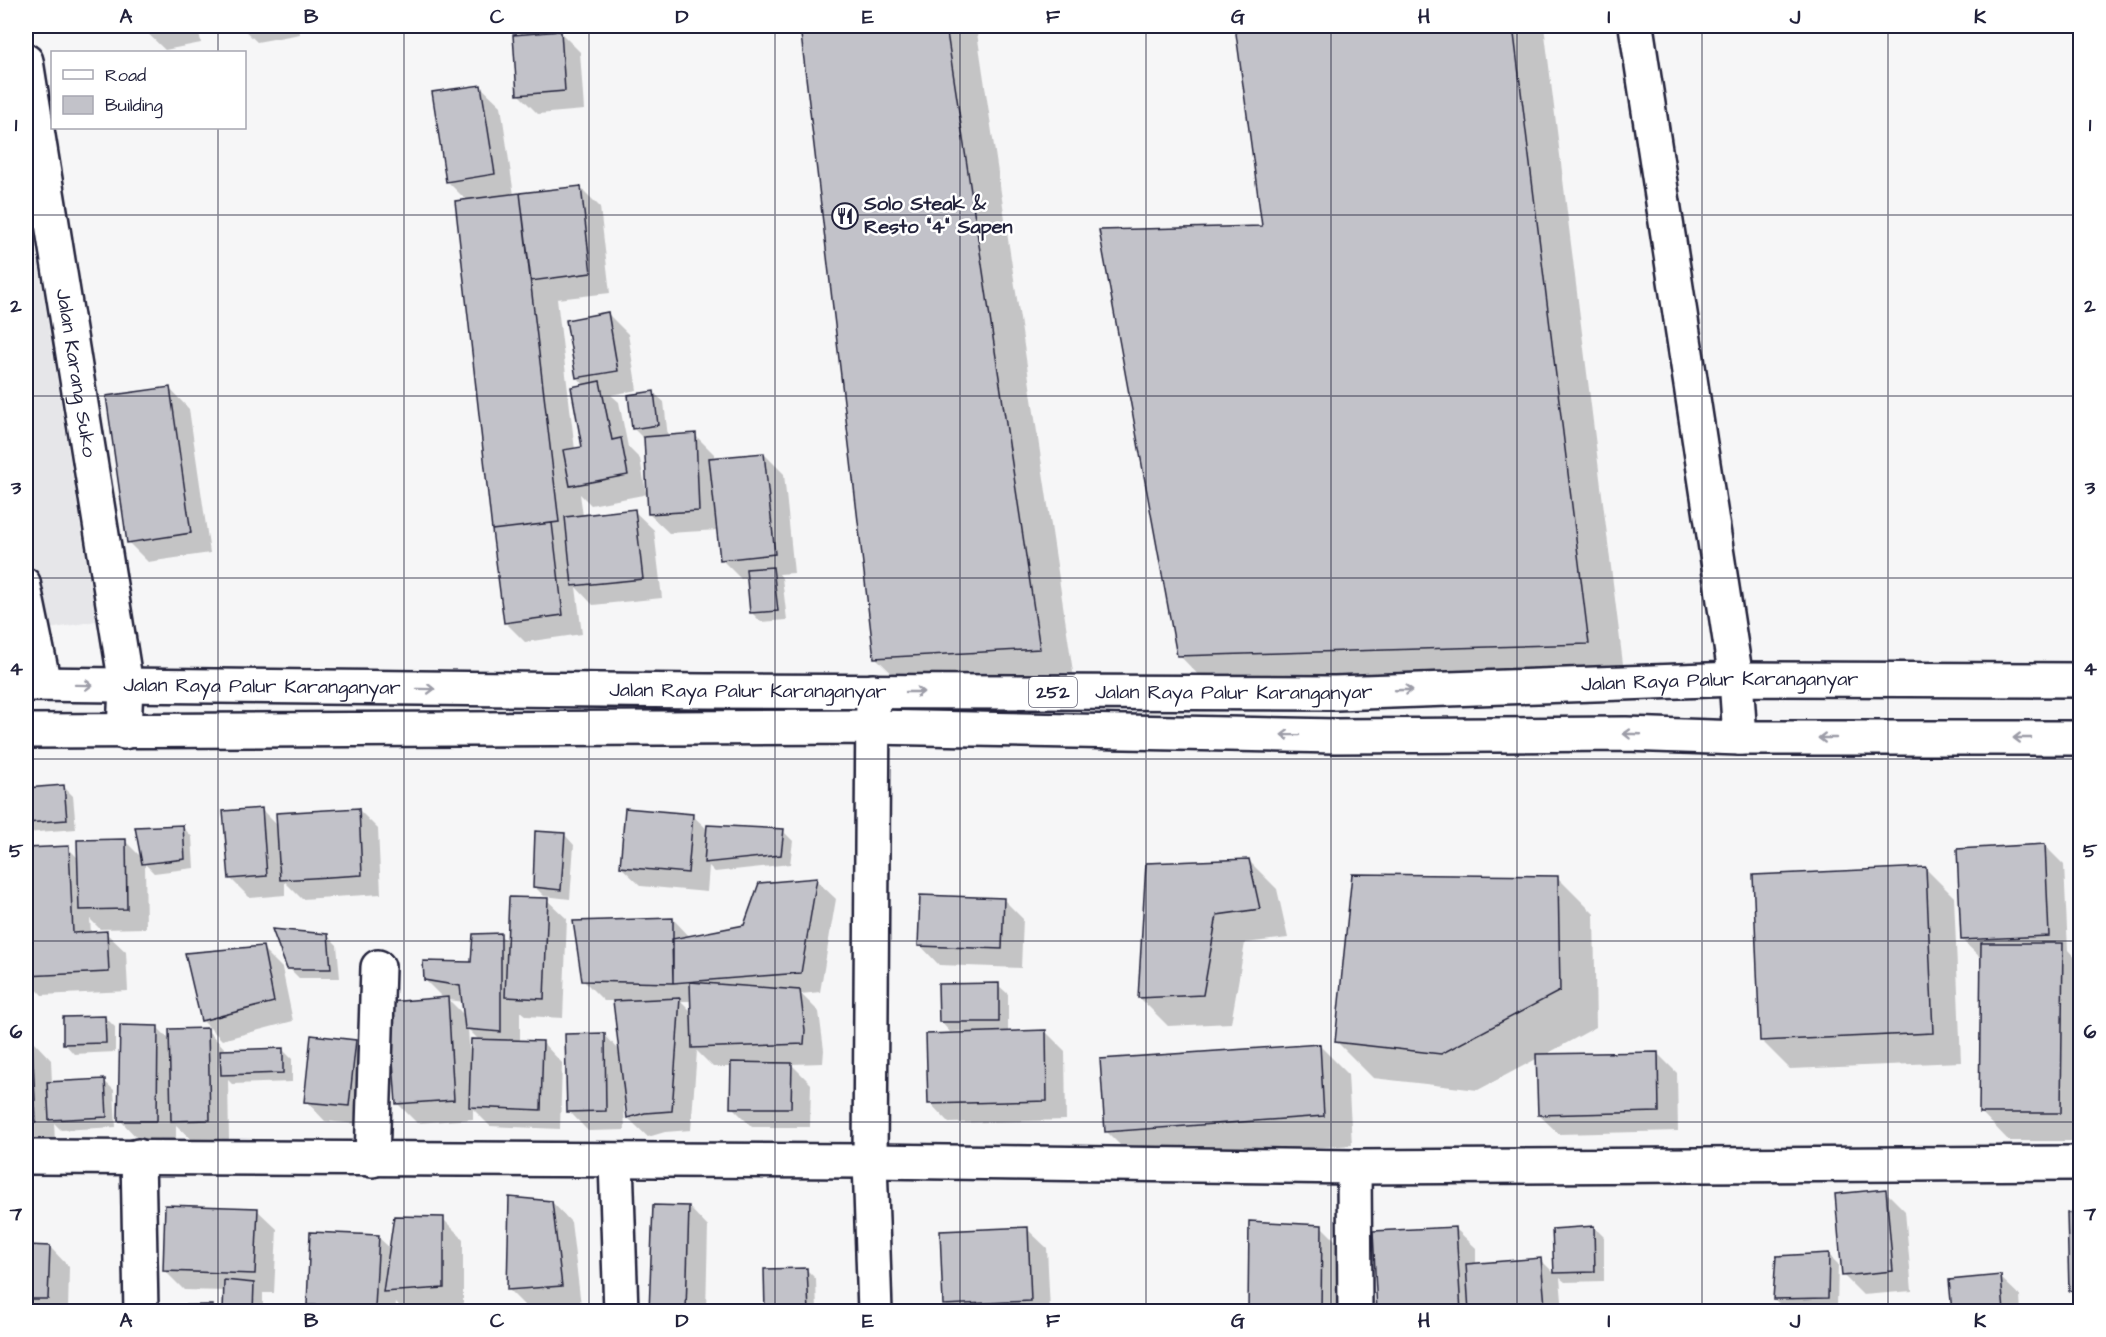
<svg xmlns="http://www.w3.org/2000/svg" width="2106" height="1337" font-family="'Architects Daughter',sans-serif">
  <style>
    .built { fill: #e6e6e9 }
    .shadow { fill: #0003; fill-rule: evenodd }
    .building { fill: #c2c2c9; stroke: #22223b; stroke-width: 1.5 }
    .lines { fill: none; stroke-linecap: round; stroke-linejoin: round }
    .lane-casing { stroke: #22223b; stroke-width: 32 }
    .street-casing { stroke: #22223b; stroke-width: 38 }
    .primary-casing { stroke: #22223b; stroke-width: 38 }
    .lane { stroke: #fff; stroke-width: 27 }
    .street { stroke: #fff; stroke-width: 33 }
    .primary { stroke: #fff; stroke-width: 33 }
    .oneway { stroke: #9c9ca7 }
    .grid { fill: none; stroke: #22223b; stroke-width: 1.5; stroke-opacity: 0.55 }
    .labels { text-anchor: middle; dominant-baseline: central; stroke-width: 5; stroke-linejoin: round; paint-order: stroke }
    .shield { fill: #fff; stroke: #646476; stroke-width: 1.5 }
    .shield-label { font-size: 18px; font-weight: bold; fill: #22223b }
    .poi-label { font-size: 20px; font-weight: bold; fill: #22223b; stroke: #fff; text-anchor: start }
    .street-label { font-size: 20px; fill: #22223b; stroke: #fff }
    .neatline { fill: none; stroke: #22223b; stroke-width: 2 }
    .grid-label { font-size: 20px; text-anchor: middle; font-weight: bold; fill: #22223b }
  </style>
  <rect width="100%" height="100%" fill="#f6f6f7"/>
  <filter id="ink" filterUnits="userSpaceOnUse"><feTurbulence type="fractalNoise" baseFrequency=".0167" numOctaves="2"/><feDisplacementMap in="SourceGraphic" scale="12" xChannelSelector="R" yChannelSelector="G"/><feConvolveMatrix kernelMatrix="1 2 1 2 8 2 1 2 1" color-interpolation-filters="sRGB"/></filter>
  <g filter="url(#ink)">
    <path class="built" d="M 26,186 L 96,621 L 26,633 Z"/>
    <path class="shadow" d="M 140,26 L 198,26 L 201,43 L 165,50 Z
      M 240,26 L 299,26 L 300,34 L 257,42 Z
      M 802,26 L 976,26 L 1075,685 L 912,693 L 875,657 Z
      M 1237,26 L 1544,26 L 1625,680 L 1215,692 L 1179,655 L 1264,227 Z
      M 561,33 L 580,52 L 584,110 L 538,114 L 518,94 Z
      M 481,87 L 501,106 L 514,195 L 580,187 L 600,207 L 610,293 L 557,299 L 575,450 L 584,448 L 585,386 L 577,377 L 608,314 L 628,334 L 637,390 L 611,395 L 619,402 L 628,447 L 640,459 L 646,492 L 648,492 L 645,438 L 643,438 L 633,428 L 654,393 L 664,402 L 668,437 L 695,435 L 715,455 L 715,459 L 764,454 L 784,474 L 794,573 L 779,574 L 782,578 L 787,620 L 761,622 L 751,612 L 748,578 L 741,579 L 721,559 L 718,530 L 669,533 L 649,514 L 648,494 L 591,505 L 580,494 L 583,516 L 634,511 L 654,530 L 662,598 L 593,605 L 576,587 L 582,634 L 525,642 L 505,622 L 494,530 L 467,201 L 447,181 Z
      M 170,389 L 189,409 L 210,553 L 148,562 L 128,542 Z
      M 63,786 L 73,796 L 76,829 L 26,833 L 26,789 Z
      M 261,809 L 279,827 L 358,809 L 378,829 L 381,894 L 302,899 L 285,882 L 285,895 L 250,898 L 230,878 Z
      M 692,815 L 708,830 L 783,831 L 793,841 L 790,864 L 715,872 L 709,866 L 707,892 L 641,886 L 621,867 Z
      M 183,827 L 192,837 L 194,868 L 154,873 L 145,864 L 146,928 L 100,929 L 90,919 L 91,933 L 106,933 L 126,952 L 128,991 L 42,995 L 26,978 L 26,849 L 68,848 L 79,859 L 125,841 L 143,859 Z
      M 565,835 L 574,845 L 570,899 L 544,896 L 534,886 Z
      M 2045,846 L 2064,865 L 2068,950 L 2080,963 L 2080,1141 L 2009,1141 L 1981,1112 L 1983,960 L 1962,940 Z
      M 1248,860 L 1277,889 L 1288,938 L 1245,943 L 1231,1023 L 1168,1026 L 1140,998 Z
      M 1926,869 L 1954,897 L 1961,1062 L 1790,1069 L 1761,1040 Z
      M 1558,878 L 1594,914 L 1596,1027 L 1543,1056 L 1657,1053 L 1677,1073 L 1678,1131 L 1559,1134 L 1539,1115 L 1538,1058 L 1478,1090 L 1373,1078 L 1336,1041 Z
      M 816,880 L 836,899 L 820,992 L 801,994 L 819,1012 L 824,1050 L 823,1063 L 791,1064 L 811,1084 L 810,1127 L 752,1127 L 732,1107 L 733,1067 L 713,1067 L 697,1051 L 691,1130 L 665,1132 L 648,1137 L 628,1118 L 627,1105 L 624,1106 L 625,1130 L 588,1131 L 569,1111 L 604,1034 L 620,1051 L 615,1001 L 604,1001 L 584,981 L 673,919 L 690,937 L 745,926 ZM 681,1001 L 692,1001 L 693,1013 Z
      M 1003,899 L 1023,919 L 1021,968 L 939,965 L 920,945 Z
      M 547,900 L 567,919 L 563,1018 L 526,1016 L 520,1011 L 520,1042 L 543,1043 L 562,1063 L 560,1129 L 490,1126 L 473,1109 L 473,1119 L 417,1123 L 397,1103 L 444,999 L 425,980 L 472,964 L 500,935 L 509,943 ZM 449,1000 L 464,1002 L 465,1016 ZM 468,1029 L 480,1041 L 472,1057 L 470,1057 Z
      M 2080,928 L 2080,939 L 2075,934 Z
      M 327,935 L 337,945 L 340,978 L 299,978 L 289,968 Z
      M 262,948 L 282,968 L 293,1021 L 222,1040 L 202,1020 Z
      M 998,985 L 1008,994 L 1008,1033 L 1045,1031 L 1065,1051 L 1066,1120 L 949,1123 L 930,1103 L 964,1034 L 964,1031 L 950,1032 L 941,1022 Z
      M 105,1017 L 115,1027 L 115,1052 L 74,1054 L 65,1044 Z
      M 157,1027 L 170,1040 L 207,1030 L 227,1051 L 282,1049 L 292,1059 L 292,1082 L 232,1084 L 228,1080 L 229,1139 L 192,1140 L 176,1125 L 176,1140 L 139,1140 L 120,1120 Z
      M 32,1040 L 51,1060 L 52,1083 L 104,1081 L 114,1090 L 116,1127 L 61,1130 L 54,1123 L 55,1141 L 26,1142 L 26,1041 Z
      M 355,1042 L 375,1061 L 368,1125 L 325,1121 L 306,1101 Z
      M 1319,1045 L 1348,1074 L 1352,1145 L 1135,1160 L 1106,1131 Z
      M 1885,1191 L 1905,1211 L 1912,1291 L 1863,1295 L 1843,1275 Z
      M 552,1202 L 571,1222 L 581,1305 L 528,1309 L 508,1289 Z
      M 689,1207 L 708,1227 L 706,1312 L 651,1312 Z
      M 257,1210 L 277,1229 L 274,1293 L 263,1293 L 263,1312 L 225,1312 L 226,1291 L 184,1290 L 164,1270 Z
      M 2080,1214 L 2080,1300 L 2071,1291 L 2068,1215 Z
      M 443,1219 L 463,1239 L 463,1307 L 404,1311 L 396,1302 L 395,1312 L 315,1312 L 308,1304 L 378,1237 L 391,1249 Z
      M 1321,1226 L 1341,1246 L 1340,1312 L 1250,1312 Z
      M 1594,1227 L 1604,1237 L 1604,1281 L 1565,1282 L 1560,1278 L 1563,1312 L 1378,1312 L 1456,1229 L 1476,1248 L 1476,1265 L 1541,1260 L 1555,1274 L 1553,1230 Z
      M 1027,1229 L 1047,1248 L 1050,1312 L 952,1312 L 945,1305 Z
      M 26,1247 L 50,1247 L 69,1267 L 68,1312 L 26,1312 Z
      M 1828,1254 L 1838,1264 L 1837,1307 L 1784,1308 L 1774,1299 Z
      M 806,1269 L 816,1279 L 817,1312 L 766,1312 Z
      M 2000,1277 L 2020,1296 L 2021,1312 L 1954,1312 Z"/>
    <path class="building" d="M 800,26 L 946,26 L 1040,649 L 874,658 Z
      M 1235,26 L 1513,26 L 1589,644 L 1177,656 L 1099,230 L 1262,226 Z
      M 561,31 L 565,91 L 517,95 L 513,35 Z
      M 481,85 L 495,174 L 446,182 L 432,92 Z
      M 581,186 L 591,273 L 531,281 L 520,193 Z
      M 520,193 L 559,522 L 492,530 L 455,201 Z
      M 608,312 L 618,371 L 576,378 L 566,320 Z
      M 600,381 L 612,440 L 621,438 L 628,475 L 570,486 L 563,450 L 582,447 L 571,387 Z
      M 170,387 L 191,533 L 127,543 L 106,396 Z
      M 654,391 L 658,425 L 632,429 L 628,395 Z
      M 696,433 L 699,511 L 648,514 L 644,437 Z
      M 764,453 L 775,554 L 720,560 L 709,458 Z
      M 635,509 L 643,579 L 572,586 L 565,517 Z
      M 552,523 L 563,615 L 504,623 L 492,530 Z
      M 773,567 L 778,611 L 750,613 L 746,569 Z
      M 64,785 L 67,820 L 26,823 L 26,788 Z
      M 262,808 L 267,876 L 229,879 L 223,811 Z
      M 359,808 L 362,875 L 280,880 L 276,813 Z
      M 625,808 L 693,814 L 688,873 L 620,867 Z
      M 183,825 L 185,859 L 142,864 L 135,827 Z
      M 707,825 L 784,829 L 781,855 L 704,863 Z
      M 535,831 L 565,833 L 561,890 L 533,887 Z
      M 126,839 L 127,909 L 79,910 L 77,840 Z
      M 2045,844 L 2049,936 L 1961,940 L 1957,849 Z
      M 69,846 L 73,933 L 107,931 L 109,972 L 26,976 L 26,848 Z
      M 1249,859 L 1260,909 L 1217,915 L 1203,995 L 1138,998 L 1146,863 Z
      M 1926,867 L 1933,1033 L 1760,1041 L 1753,875 Z
      M 1352,874 L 1558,876 L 1560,991 L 1441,1054 L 1335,1042 Z
      M 817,878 L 801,973 L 673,983 L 672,939 L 744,925 L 759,883 Z
      M 920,895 L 1004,898 L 1002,949 L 918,946 Z
      M 509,897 L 548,898 L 544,999 L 505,997 Z
      M 673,918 L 673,983 L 582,981 L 573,921 Z
      M 272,929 L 328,934 L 331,969 L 287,969 Z
      M 501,933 L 501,1032 L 465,1029 L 460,986 L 424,980 L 423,961 L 471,962 L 473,934 Z
      M 1981,943 L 2063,943 L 2061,1113 L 1979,1113 Z
      M 263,946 L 274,1002 L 201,1021 L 185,953 Z
      M 690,982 L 800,990 L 805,1030 L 804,1044 L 692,1048 Z
      M 999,983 L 999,1022 L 939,1022 L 938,984 Z
      M 448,997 L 454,1100 L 396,1104 L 389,1002 Z
      M 680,998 L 672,1111 L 645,1113 L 627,1118 L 613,1001 Z
      M 105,1016 L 106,1043 L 63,1044 L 63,1017 Z
      M 120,1025 L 158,1026 L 157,1121 L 118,1121 Z
      M 208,1028 L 210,1120 L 171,1121 L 169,1029 Z
      M 1046,1030 L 1047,1101 L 928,1104 L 926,1034 Z
      M 605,1033 L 606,1111 L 567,1112 L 565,1034 Z
      M 311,1035 L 356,1040 L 349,1106 L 304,1102 Z
      M 26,1039 L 32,1039 L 36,1122 L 26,1122 Z
      M 471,1039 L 543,1041 L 541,1110 L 469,1107 Z
      M 1320,1044 L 1324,1116 L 1105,1132 L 1100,1059 Z
      M 283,1048 L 283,1073 L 221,1075 L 220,1050 Z
      M 1658,1052 L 1659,1112 L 1538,1115 L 1536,1054 Z
      M 731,1062 L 792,1063 L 791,1108 L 730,1108 Z
      M 105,1079 L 107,1117 L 49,1120 L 47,1082 Z
      M 1886,1189 L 1893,1271 L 1842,1276 L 1835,1194 Z
      M 509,1197 L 552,1201 L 562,1286 L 507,1290 Z
      M 165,1205 L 258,1208 L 255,1274 L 163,1271 Z
      M 653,1205 L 689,1206 L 686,1312 L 649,1312 Z
      M 2080,1212 L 2080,1289 L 2069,1291 L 2067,1213 Z
      M 394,1216 L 444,1217 L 444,1288 L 383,1292 Z
      M 1249,1221 L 1322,1225 L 1321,1312 L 1248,1312 Z
      M 1594,1226 L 1595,1272 L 1554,1273 L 1552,1229 Z
      M 1028,1227 L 1031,1301 L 943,1305 L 940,1231 Z
      M 1456,1227 L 1461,1312 L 1377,1312 L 1373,1231 Z
      M 310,1232 L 379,1235 L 375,1308 L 307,1305 Z
      M 26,1245 L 50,1246 L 48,1299 L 26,1299 Z
      M 1829,1253 L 1828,1298 L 1773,1299 L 1776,1256 Z
      M 1541,1258 L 1545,1306 L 1469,1312 L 1466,1264 Z
      M 807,1268 L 809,1312 L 765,1312 L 764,1269 Z
      M 2001,1275 L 2004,1312 L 1952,1312 L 1949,1280 Z
      M 224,1280 L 254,1283 L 253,1312 L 223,1312 Z
      M 213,1305 L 213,1312 L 147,1312 L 147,1306 Z"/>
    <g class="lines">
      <g class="lane-casing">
        <path id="lane" d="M 26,582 L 47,684"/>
      </g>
      <g class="street-casing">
        <g id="street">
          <path d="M 1636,26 L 1736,679 L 1740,738"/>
          <path id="s1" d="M 26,61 L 126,685 L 124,732"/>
          <path d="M 873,691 L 870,1161 L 875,1312"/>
          <path d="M 138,1156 L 141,1312"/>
          <path d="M 26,1157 L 870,1161 L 1354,1167 L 2080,1163"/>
          <path d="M 372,1160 L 378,967"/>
          <path d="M 616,1161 L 621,1312"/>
          <path d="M 1354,1167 L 1355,1312"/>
        </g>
      </g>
      <g class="primary-casing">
        <g id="primary">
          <path id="s2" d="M 26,684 L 705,691 L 1335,693 L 1736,679 L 2080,680"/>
          <path d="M 26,731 L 872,727 L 1335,736 L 1626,734 L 1740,738 L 2080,738"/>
        </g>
      </g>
      <use href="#lane" class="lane"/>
      <use href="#street" class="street"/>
      <use href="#primary" class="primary"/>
    </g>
    <defs><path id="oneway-shaft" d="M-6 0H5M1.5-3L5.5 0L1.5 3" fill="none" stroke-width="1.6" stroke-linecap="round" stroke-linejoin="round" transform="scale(1.5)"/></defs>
    <g class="oneway">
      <use href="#oneway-shaft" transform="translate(84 685) rotate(1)"/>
      <use href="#oneway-shaft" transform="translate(426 689) rotate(1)"/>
      <use href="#oneway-shaft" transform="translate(1404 690) rotate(-2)"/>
      <use href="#oneway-shaft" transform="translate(915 692)"/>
      <use href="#oneway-shaft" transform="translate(1632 734) rotate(-178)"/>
      <use href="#oneway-shaft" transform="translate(1290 735) rotate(-179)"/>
      <use href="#oneway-shaft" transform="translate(1827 738) rotate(180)"/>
      <use href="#oneway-shaft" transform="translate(2022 738) rotate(180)"/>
    </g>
  </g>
  <path class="grid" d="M 218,26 L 218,52M 404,26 L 404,1312M 589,26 L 589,1312M 775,26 L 775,1312M 960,26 L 960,1312M 1146,26 L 1146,1312M 1331,26 L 1331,1312M 1517,26 L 1517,1312M 1702,26 L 1702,1312M 1888,26 L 1888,1312M 218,128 L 218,1312M 26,215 L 2080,215M 26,396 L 2080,396M 26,578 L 2080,578M 26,759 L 2080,759M 26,941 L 2080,941M 26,1122 L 2080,1122"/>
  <defs>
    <g id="restaurant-ring" transform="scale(1.35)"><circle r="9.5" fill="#fff" stroke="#22223b" stroke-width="1.5"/><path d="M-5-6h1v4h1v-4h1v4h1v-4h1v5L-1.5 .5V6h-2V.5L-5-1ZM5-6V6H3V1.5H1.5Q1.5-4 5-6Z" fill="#22223b"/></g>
  </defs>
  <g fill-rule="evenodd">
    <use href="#restaurant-ring" x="845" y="216"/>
  </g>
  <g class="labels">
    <rect class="shield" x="1029" y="677" width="48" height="30" rx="4.5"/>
    <g class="shield-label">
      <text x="1053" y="692">252</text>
    </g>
    <g class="poi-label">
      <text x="864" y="204">Solo Steak &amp;<tspan x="864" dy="23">Resto "4" Sapen</tspan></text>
    </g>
    <g class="street-label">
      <text stroke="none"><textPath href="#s1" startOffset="316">Jalan Karang Suko</textPath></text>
      <text stroke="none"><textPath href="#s2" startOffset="1694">Jalan Raya Palur Karanganyar</textPath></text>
      <text stroke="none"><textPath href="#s2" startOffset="236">Jalan Raya Palur Karanganyar</textPath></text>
      <text stroke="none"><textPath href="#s2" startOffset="722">Jalan Raya Palur Karanganyar</textPath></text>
      <text stroke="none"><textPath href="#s2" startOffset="1208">Jalan Raya Palur Karanganyar</textPath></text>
    </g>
  </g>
  <rect width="2106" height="1337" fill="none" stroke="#fff" stroke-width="66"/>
  <rect x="51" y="51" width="195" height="78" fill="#ffffff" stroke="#a7a7b1" stroke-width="1.5"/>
  <rect x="63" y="70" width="30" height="9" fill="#ffffff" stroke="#a7a7b1" stroke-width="1.5"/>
  <text x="105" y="81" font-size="18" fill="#22223b">Road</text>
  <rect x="63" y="96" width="30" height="18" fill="#c2c2c9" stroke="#a7a7b1" stroke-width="1.5"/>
  <text x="105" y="111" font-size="18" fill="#22223b">Building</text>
  <rect x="33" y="33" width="2040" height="1271" class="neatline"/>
  <g class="grid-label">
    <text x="126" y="23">A</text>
    <text x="311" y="23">B</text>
    <text x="497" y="23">C</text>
    <text x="682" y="23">D</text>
    <text x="868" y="23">E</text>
    <text x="1053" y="23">F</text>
    <text x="1238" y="23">G</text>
    <text x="1424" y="23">H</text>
    <text x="1609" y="23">I</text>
    <text x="1795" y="23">J</text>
    <text x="1980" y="23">K</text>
    <text x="16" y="131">1</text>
    <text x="2090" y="131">1</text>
    <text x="16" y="312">2</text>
    <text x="2090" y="312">2</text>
    <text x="16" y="494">3</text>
    <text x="2090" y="494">3</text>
    <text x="16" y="675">4</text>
    <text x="2090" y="675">4</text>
    <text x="16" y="857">5</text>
    <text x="2090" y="857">5</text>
    <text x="16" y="1038">6</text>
    <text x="2090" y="1038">6</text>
    <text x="16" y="1220">7</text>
    <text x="2090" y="1220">7</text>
    <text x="126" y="1327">A</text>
    <text x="311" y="1327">B</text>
    <text x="497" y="1327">C</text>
    <text x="682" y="1327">D</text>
    <text x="868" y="1327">E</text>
    <text x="1053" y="1327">F</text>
    <text x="1238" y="1327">G</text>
    <text x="1424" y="1327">H</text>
    <text x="1609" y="1327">I</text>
    <text x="1795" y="1327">J</text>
    <text x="1980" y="1327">K</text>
  </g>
</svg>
